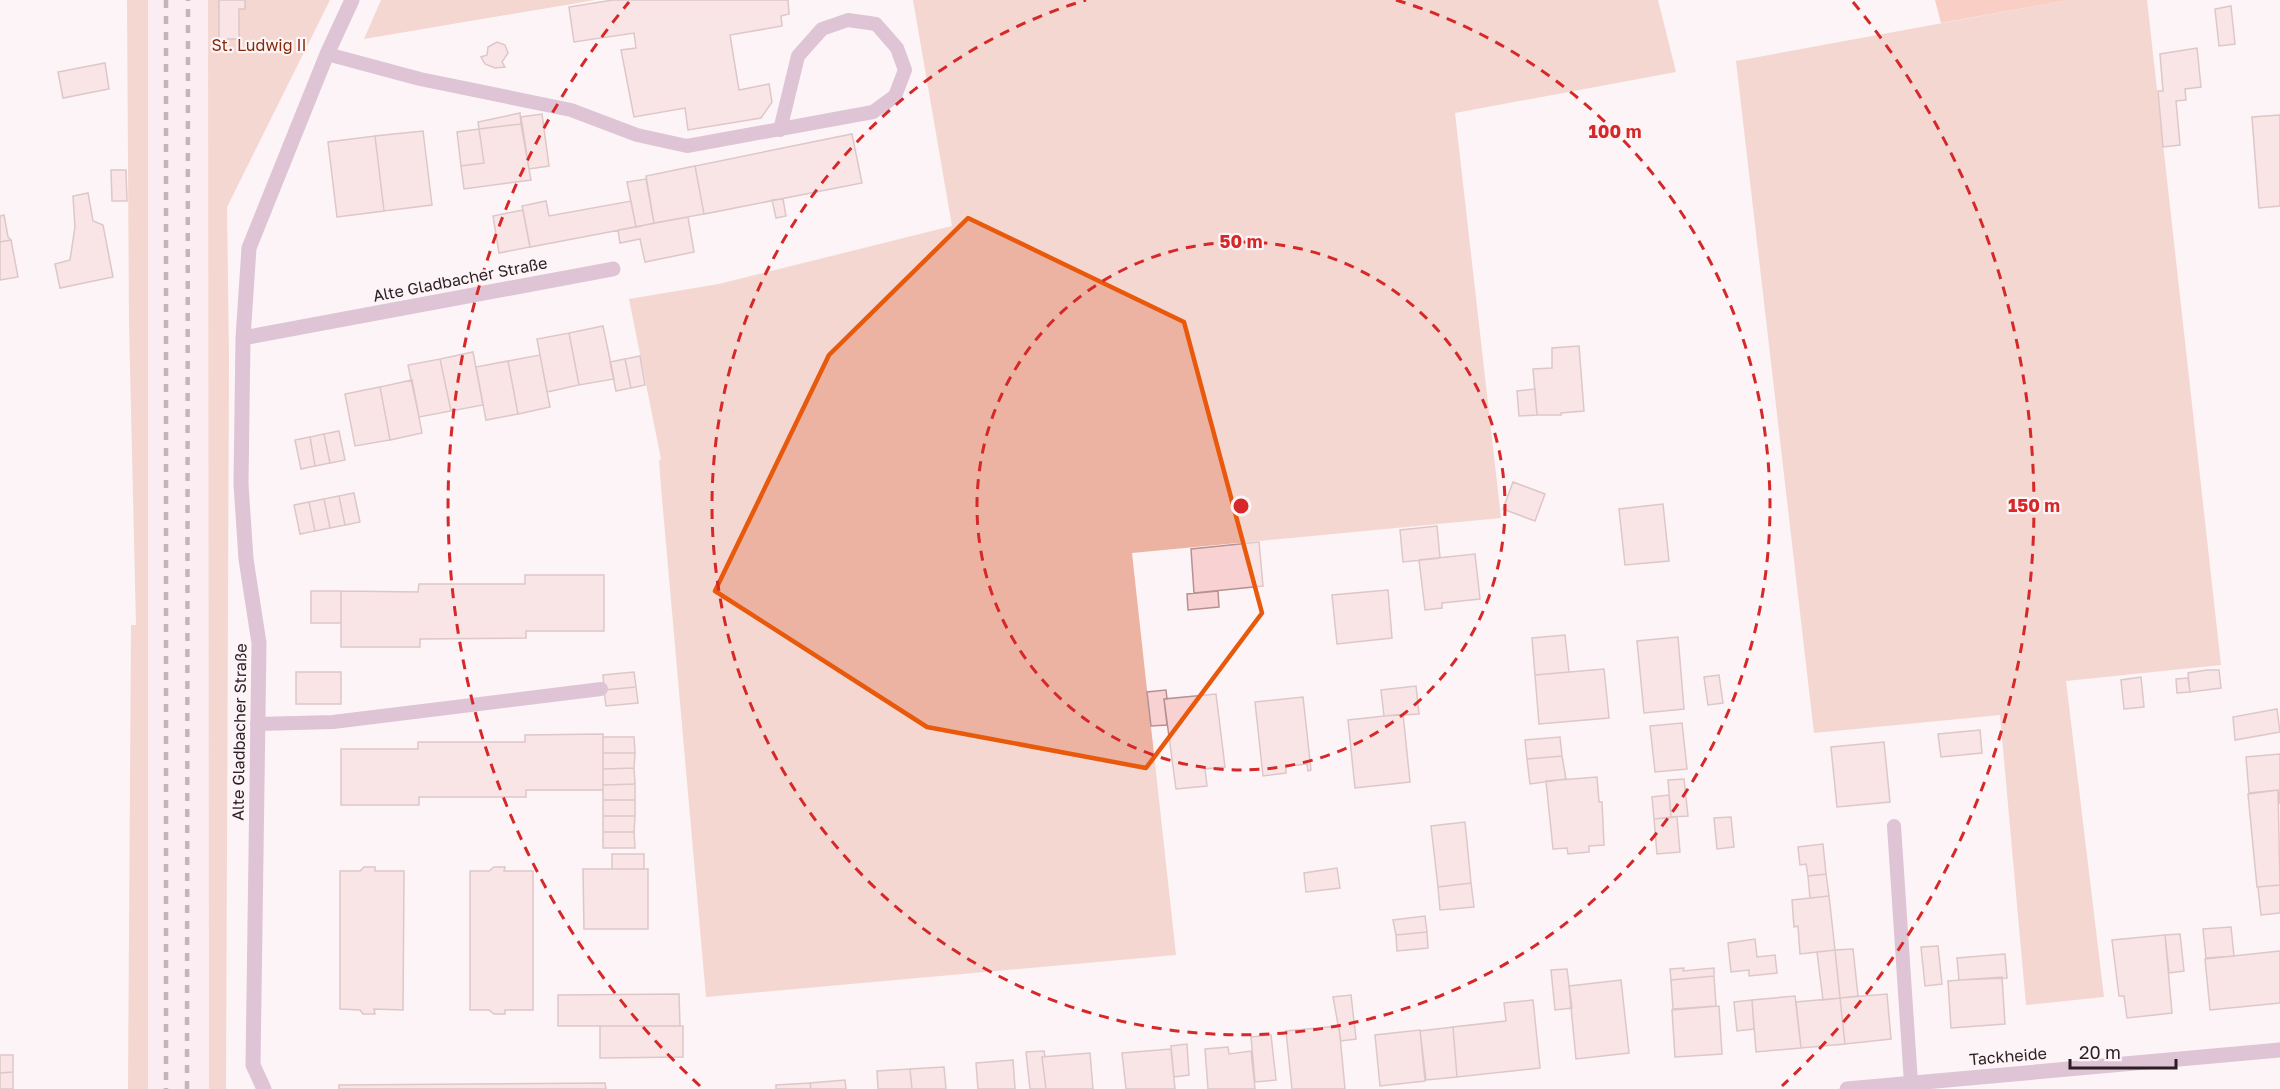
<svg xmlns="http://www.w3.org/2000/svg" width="2280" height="1089" font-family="'Golos Text',sans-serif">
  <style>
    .built { fill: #fae5eb }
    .green { fill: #ecb3a2 }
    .forest { fill: #f6a289 }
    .building { fill: #f8d2d3; stroke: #b99091; stroke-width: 1.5 }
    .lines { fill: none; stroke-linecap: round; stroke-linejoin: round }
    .service { stroke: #ba8aac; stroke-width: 14 }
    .minor { stroke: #ba8aac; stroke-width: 15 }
    .rail { stroke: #7a6d71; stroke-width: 4.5; stroke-dasharray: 8 8; stroke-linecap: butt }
    .marked { fill: none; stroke: #e8590c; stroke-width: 4.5; stroke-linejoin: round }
    .ring { fill: none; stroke: #d62828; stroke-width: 3; stroke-dasharray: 10 8 }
    .labels { text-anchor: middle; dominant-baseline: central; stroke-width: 4.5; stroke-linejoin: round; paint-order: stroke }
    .park-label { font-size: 16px; fill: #892907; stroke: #fcf4f6 }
    .street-label { font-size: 16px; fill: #2d1e23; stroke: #fcf4f6 }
    .centre { fill: #d62828; stroke: #fcf4f6; stroke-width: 3 }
    .ring-label { font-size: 18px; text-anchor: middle; font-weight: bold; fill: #d62828; stroke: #fcf4f6; stroke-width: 4.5; stroke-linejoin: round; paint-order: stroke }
  </style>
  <rect width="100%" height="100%" fill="#fcf4f6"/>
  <path class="built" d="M 148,0 L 208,0 L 209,1089 L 148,1089 Z"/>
  <path class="green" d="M 127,0 L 148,0 L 148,1089 L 128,1089 L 131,625 L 136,625 L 129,323 Z
    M 208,0 L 330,0 L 227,207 L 229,358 L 226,1089 L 209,1089 Z
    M 381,0 L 595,0 L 364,39 Z
    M 913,0 L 1658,0 L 1676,72 L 1455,113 L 1501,518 L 1132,553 L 1176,955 L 706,997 L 661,487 L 659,460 L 661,459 L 629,299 L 719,284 L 952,226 Z
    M 2068,0 L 2147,0 L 2221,665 L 2066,681 L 2104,997 L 2026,1005 L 2000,715 L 1814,733 L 1736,61 Z"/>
  <path class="forest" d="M 1935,0 L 2068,0 L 1941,23 Z"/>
  <path class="building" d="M 219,0 L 245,0 L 245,9 L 239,9 L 239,39 L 219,39 Z
    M 613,0 L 788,0 L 789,14 L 781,16 L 782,26 L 730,35 L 739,90 L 769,84 L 772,102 L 761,118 L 688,130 L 685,108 L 634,117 L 621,50 L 636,48 L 634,33 L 574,42 L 569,7 Z
    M 2231,6 L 2235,44 L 2219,46 L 2215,9 Z
    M 497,42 L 505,45 L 508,53 L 502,62 L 505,67 L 495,68 L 485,64 L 481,57 L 487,55 L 488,47 Z
    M 2197,48 L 2201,87 L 2185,89 L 2186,100 L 2176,101 L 2180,145 L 2163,147 L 2158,91 L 2163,91 L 2160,54 Z
    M 105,63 L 109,89 L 63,98 L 58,72 Z
    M 520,113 L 521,124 L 479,129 L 478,122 Z
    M 542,114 L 549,166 L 529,169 L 521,117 Z
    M 2280,115 L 2280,206 L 2259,208 L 2252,117 Z
    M 521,124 L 531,180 L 464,189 L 461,166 L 484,163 L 479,129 Z
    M 479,129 L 484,163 L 461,166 L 457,132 Z
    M 423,131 L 432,205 L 384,211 L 375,136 Z
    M 852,134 L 862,183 L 704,214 L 695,166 Z
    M 375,136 L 384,211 L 337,217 L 328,142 Z
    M 695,166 L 704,214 L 654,223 L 646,176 Z
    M 111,170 L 126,170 L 127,201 L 112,201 Z
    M 646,179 L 654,223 L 636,227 L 627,182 Z
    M 88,193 L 93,221 L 103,225 L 113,277 L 60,288 L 55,264 L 70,260 L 75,227 L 73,196 Z
    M 783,199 L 786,216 L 776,218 L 772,200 Z
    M 546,201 L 549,216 L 631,201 L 636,227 L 530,247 L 522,206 Z
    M 523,210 L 530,247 L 499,253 L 493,216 Z
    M 4,215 L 8,237 L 11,240 L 0,242 L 0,216 Z
    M 688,217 L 694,252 L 645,262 L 640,239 L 620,243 L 618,230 Z
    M 11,240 L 18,277 L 0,280 L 0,242 Z
    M 603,326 L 614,379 L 579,385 L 569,333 Z
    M 569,333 L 579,385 L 547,392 L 537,339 Z
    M 1579,346 L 1584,411 L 1561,413 L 1561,415 L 1537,415 L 1533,369 L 1552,368 L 1552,348 Z
    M 473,352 L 483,405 L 451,411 L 440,359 Z
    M 540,355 L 550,407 L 518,414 L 508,361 Z
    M 640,356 L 645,385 L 631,388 L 625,359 Z
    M 440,359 L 451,411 L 419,417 L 408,365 Z
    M 625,359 L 631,388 L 616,391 L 610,362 Z
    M 508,361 L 518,414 L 486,420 L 476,367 Z
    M 412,380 L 422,433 L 390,440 L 380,387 Z
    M 380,387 L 390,440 L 355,446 L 345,394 Z
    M 1535,389 L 1537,415 L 1519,416 L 1517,391 Z
    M 339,431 L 345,460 L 330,463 L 324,434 Z
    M 324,434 L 330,463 L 315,466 L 310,437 Z
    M 310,437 L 315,466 L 301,469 L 295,440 Z
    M 1513,482 L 1545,494 L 1535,521 L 1503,509 Z
    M 354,493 L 360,522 L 345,525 L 339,496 Z
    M 339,496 L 345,525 L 330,528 L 324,499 Z
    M 324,499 L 330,528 L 315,531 L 309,502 Z
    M 309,502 L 315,531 L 300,534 L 294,505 Z
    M 1663,504 L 1669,561 L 1625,565 L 1619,509 Z
    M 1437,526 L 1440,558 L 1403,562 L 1400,530 Z
    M 1259,542 L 1263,586 L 1194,593 L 1191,549 Z
    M 1475,554 L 1480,599 L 1442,603 L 1442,608 L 1425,610 L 1419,560 Z
    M 525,575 L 604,575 L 604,631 L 526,631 L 526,638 L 420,639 L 420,647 L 341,647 L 341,591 L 418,592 L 419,584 L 525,584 Z
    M 1388,590 L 1392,638 L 1337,644 L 1332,595 Z
    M 311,591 L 341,591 L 341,623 L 311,623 Z
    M 1218,591 L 1219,607 L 1188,610 L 1187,594 Z
    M 1565,635 L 1569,672 L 1535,675 L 1532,638 Z
    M 1678,637 L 1684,709 L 1644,713 L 1637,641 Z
    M 1604,669 L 1609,718 L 1539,724 L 1535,675 Z
    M 2207,670 L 2219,670 L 2221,688 L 2190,692 L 2188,673 Z
    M 296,672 L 341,672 L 341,704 L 296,704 Z
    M 634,672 L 636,687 L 604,690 L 603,675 Z
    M 1719,675 L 1723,703 L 1708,705 L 1704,677 Z
    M 2141,677 L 2144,707 L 2124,709 L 2121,680 Z
    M 2188,678 L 2190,692 L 2177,693 L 2176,679 Z
    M 1416,686 L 1419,714 L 1384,716 L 1381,690 Z
    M 636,687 L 638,703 L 606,706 L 604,690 Z
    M 1166,690 L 1167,699 L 1164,699 L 1167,725 L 1151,726 L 1147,692 Z
    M 1216,694 L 1225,767 L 1205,769 L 1207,786 L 1176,789 L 1164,699 Z
    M 1303,697 L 1311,770 L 1308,771 L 1307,764 L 1286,766 L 1286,773 L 1263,776 L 1255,702 Z
    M 2277,709 L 2280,732 L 2235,740 L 2233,717 Z
    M 1403,714 L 1410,782 L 1355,788 L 1348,720 Z
    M 1682,723 L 1687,769 L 1655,772 L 1650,726 Z
    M 1980,730 L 1982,753 L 1941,757 L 1938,734 Z
    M 603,734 L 603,790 L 526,790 L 526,797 L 419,797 L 419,805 L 341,805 L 341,749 L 418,749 L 418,742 L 525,742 L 525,735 Z
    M 603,737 L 634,737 L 635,753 L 603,753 Z
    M 1560,737 L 1562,756 L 1527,759 L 1525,740 Z
    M 1884,742 L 1890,802 L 1837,807 L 1831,747 Z
    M 603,753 L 635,753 L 634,768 L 603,769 Z
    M 2280,754 L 2280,804 L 2278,790 L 2249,793 L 2246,757 Z
    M 1562,756 L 1566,779 L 1530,784 L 1527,759 Z
    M 634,768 L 635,784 L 603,785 L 603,769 Z
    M 1597,777 L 1599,802 L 1602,802 L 1604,845 L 1589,846 L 1589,852 L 1568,854 L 1567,848 L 1553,849 L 1546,781 Z
    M 1684,779 L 1688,816 L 1671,817 L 1668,780 Z
    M 635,784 L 635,800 L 603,800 L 603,785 Z
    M 2278,790 L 2280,885 L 2257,887 L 2248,794 Z
    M 1669,795 L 1671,817 L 1654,819 L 1652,797 Z
    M 603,800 L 635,800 L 635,816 L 603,816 Z
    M 603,816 L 635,816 L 634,832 L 603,832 Z
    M 1677,817 L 1680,852 L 1657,854 L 1654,819 Z
    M 1731,817 L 1734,847 L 1717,849 L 1714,818 Z
    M 1465,822 L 1471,883 L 1438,887 L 1431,826 Z
    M 603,832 L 634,832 L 635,848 L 603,848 Z
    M 1823,844 L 1826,874 L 1808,876 L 1806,864 L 1800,865 L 1798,847 Z
    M 612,854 L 644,854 L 644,869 L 612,869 Z
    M 364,867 L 375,867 L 375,871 L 404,871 L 403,1010 L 374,1009 L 375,1014 L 363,1014 L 360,1010 L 340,1009 L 340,871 L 360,871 Z
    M 494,867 L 505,867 L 504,871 L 533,871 L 533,1010 L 505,1010 L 505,1014 L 494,1014 L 489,1010 L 470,1010 L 470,871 L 489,871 Z
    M 1337,868 L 1340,888 L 1306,892 L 1304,873 Z
    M 583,869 L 648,869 L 648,929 L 584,929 Z
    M 1826,874 L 1829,896 L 1810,898 L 1808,876 Z
    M 1471,883 L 1474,907 L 1440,910 L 1438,887 Z
    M 2280,885 L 2280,913 L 2261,915 L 2258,887 Z
    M 1829,896 L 1835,950 L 1800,954 L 1798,926 L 1794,927 L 1792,900 Z
    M 1425,916 L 1427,932 L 1396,935 L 1393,920 Z
    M 2231,927 L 2234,956 L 2206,958 L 2203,929 Z
    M 1427,932 L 1428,948 L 1397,951 L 1396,935 Z
    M 2180,934 L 2184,971 L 2169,973 L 2165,935 Z
    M 2165,935 L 2172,1013 L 2127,1018 L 2124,996 L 2119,996 L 2112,940 Z
    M 1755,939 L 1757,957 L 1775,955 L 1777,973 L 1749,976 L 1749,970 L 1731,972 L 1728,943 Z
    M 1938,946 L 1942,984 L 1925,986 L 1921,947 Z
    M 1853,949 L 1858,996 L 1840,998 L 1835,950 Z
    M 1835,950 L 1840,998 L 1823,1000 L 1817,952 Z
    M 2280,951 L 2280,1003 L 2210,1010 L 2205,959 Z
    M 2005,954 L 2007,978 L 1959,980 L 1957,958 Z
    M 1684,968 L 1683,971 L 1714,968 L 1714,976 L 1671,980 L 1670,969 Z
    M 1567,969 L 1572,1008 L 1555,1010 L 1551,970 Z
    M 1714,976 L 1716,1006 L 1673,1009 L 1671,980 Z
    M 2002,977 L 2005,1024 L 1951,1028 L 1948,981 Z
    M 1621,980 L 1629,1053 L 1576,1059 L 1569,986 Z
    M 679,994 L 680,1026 L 558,1026 L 558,995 Z
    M 1887,994 L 1891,1039 L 1845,1044 L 1840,998 Z
    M 1351,995 L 1356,1039 L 1341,1041 L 1333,997 Z
    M 1795,996 L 1801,1048 L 1756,1052 L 1752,1000 Z
    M 1840,998 L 1845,1044 L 1801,1048 L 1796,1002 Z
    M 1533,1000 L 1540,1068 L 1457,1077 L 1453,1027 L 1506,1021 L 1504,1003 Z
    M 1752,1000 L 1754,1029 L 1737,1031 L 1734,1002 Z
    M 1719,1006 L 1722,1054 L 1675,1057 L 1672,1010 Z
    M 600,1026 L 683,1026 L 683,1057 L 600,1058 Z
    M 1339,1026 L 1345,1089 L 1292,1089 L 1286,1031 Z
    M 1453,1027 L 1457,1077 L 1426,1080 L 1420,1031 Z
    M 1420,1030 L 1425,1081 L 1380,1086 L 1375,1035 Z
    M 1271,1035 L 1276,1080 L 1255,1082 L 1251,1037 Z
    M 1187,1044 L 1189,1075 L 1174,1077 L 1171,1046 Z
    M 1228,1047 L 1229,1054 L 1251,1051 L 1255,1089 L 1208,1089 L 1205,1049 Z
    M 1171,1049 L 1175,1089 L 1126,1089 L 1122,1053 Z
    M 1044,1051 L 1045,1057 L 1042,1057 L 1046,1089 L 1030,1089 L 1026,1052 Z
    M 1090,1053 L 1093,1089 L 1046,1089 L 1042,1057 Z
    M 0,1055 L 13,1055 L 13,1072 L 0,1073 Z
    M 1013,1060 L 1015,1089 L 978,1089 L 976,1063 Z
    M 944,1067 L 946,1089 L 912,1089 L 910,1069 Z
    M 910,1069 L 912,1089 L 878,1089 L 877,1071 Z
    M 13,1072 L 13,1089 L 0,1089 L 0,1073 Z
    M 845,1080 L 846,1089 L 811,1089 L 810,1083 Z
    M 605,1083 L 606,1089 L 339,1089 L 339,1085 Z
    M 810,1083 L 811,1089 L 776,1089 L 776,1085 Z"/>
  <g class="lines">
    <path class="service" d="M 327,54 L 420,79 L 571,110 L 637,135 L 687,146 L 873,112 L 895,96 L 905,70 L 897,48 L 876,24 L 848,20 L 822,29 L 798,56 L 780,130
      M 257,724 L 333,722 L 601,689
      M 1894,826 L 1911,1083"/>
    <path class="minor" d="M 243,338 L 613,269
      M 264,1089 L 253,1065 L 259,643 L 246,559 L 241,484 L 243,338 L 249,248 L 327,54 L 352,0
      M 1847,1089 L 2280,1050"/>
    <path class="rail" d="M 166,0 L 166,1089
      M 187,1089 L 188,0"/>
  </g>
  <path d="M0 0H2280V1089H0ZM 968,218 L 1184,322 L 1262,613 L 1146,768 L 927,727 L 715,591 L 829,355 Z" fill="#fcf4f6" fill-opacity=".55" fill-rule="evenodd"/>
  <path class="marked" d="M 968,218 L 1184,322 L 1262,613 L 1146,768 L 927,727 L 715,591 L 829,355 Z"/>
  <g class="ring">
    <circle cx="1241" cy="506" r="264"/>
    <path d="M1396 0A529 529 0 1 1 1086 0"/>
    <path d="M700 1086A793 793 0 0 1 629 2M1853 2A793 793 0 0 1 1782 1086"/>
  </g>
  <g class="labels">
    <g class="park-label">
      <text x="259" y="45">St. Ludwig II</text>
    </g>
    <g class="street-label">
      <text transform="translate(460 279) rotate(-11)">Alte Gladbacher Straße</text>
      <text transform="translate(239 732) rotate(-89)">Alte Gladbacher Straße</text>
      <text transform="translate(2008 1056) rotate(-5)">Tackheide</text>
    </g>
  </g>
  <circle cx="1241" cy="506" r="9" class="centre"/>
  <g class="ring-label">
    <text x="1615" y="138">100 m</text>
    <text x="1241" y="248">50 m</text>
    <text x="2034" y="512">150 m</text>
  </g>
  <path d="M2070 1059v9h106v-9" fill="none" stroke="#2d1e23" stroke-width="3"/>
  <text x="2079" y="1059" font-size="18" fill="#2d1e23" stroke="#fcf4f6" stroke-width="4.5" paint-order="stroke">20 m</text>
</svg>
